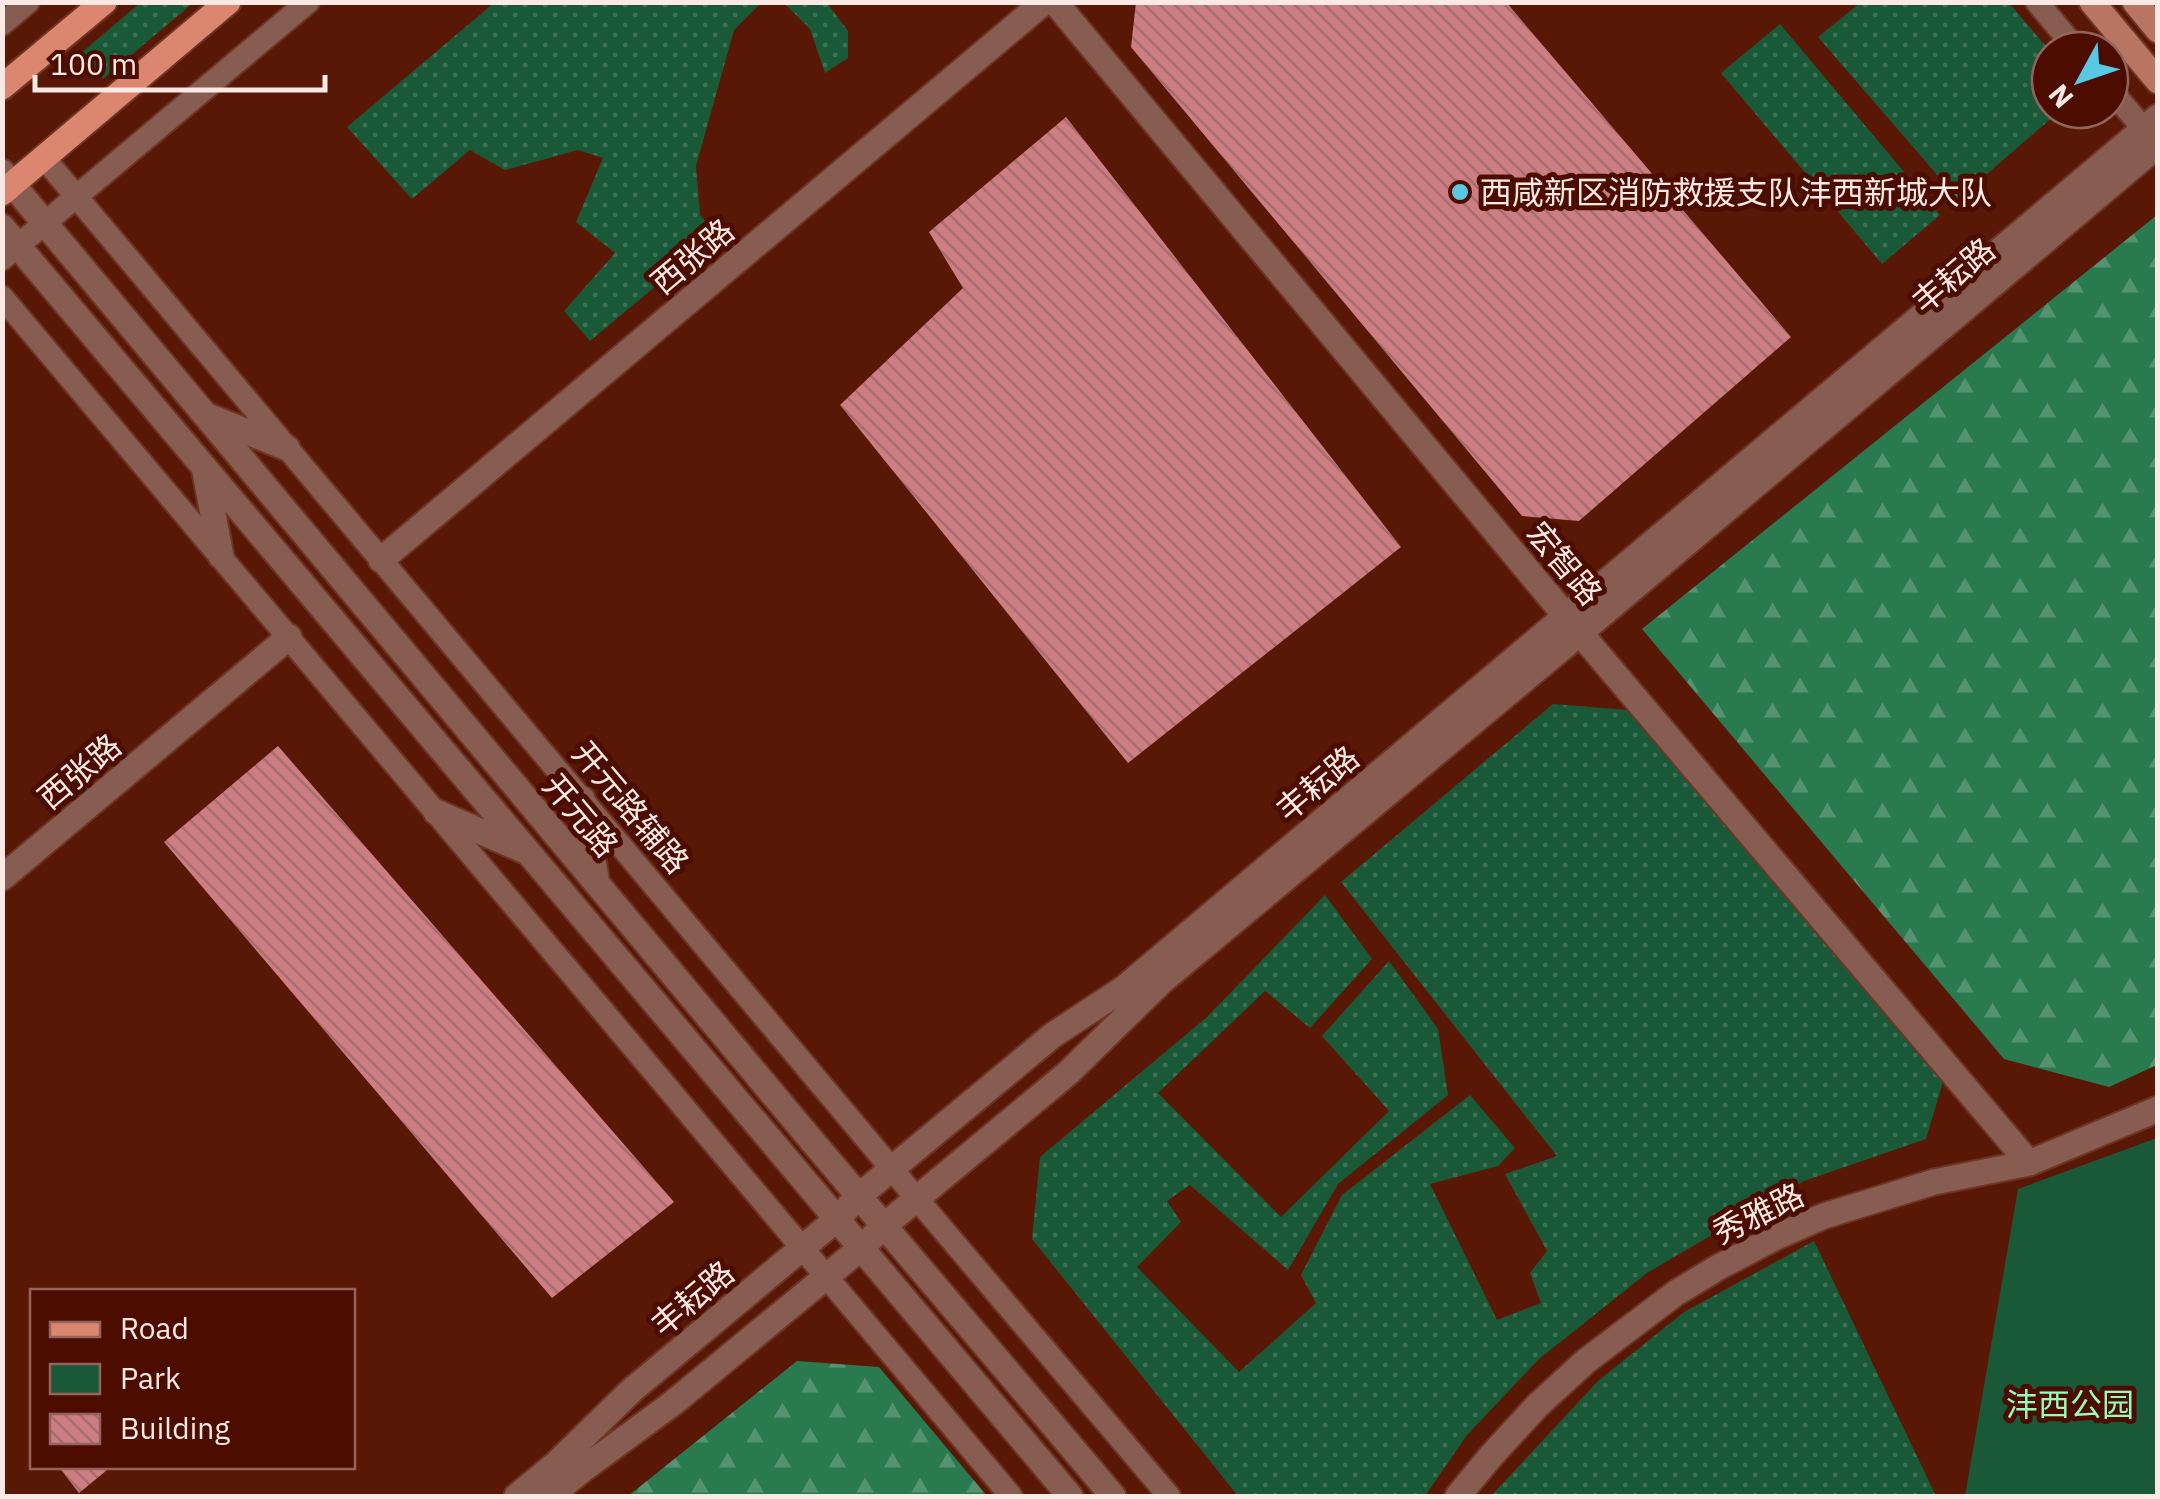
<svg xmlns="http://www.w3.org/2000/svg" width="2160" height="1499" font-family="'IBM Plex Sans','Noto Sans SC',sans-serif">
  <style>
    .grass { fill: url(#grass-dots) }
    .forest { fill: url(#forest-firs) }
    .green { fill: #1a5938 }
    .building { fill: url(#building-back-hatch) }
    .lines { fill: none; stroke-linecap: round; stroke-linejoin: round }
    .minor-casing { stroke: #6f3524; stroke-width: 26 }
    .tertiary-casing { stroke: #6f3524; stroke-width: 29 }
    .secondary-casing { stroke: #6f3524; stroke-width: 29 }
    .primary-casing { stroke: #6f3524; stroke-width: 29 }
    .minor { stroke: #875d51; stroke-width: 22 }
    .tertiary { stroke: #875d51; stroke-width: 25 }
    .secondary { stroke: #b77562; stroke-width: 25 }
    .primary { stroke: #db866f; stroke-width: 25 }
    .poi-dot { fill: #58c8e4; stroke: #4c0c00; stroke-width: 4 }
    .labels { text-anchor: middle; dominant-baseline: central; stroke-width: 10; stroke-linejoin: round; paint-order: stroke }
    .poi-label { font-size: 32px; fill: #fae9e5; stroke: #4c0c00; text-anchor: start }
    .street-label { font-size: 32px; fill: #fae9e5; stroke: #4c0c00 }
    .park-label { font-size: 32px; fill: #95fbbe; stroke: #4c0c00 }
  </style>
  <defs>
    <pattern id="grass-dots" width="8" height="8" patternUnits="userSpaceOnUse" patternTransform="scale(2.5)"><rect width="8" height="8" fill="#1a5938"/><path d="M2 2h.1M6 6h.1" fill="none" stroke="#3c7155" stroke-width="1.8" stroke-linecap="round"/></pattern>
    <pattern id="forest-firs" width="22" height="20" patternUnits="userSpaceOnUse" patternTransform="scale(2.5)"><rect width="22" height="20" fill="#297a4f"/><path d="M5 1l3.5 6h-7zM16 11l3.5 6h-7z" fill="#549371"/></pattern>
    <pattern id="building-back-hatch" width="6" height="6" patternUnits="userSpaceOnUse" patternTransform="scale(2.5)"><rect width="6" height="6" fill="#cd7e82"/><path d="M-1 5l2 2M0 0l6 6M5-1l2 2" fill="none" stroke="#a66d70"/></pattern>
  </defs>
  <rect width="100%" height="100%" fill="#581805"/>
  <path class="grass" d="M 495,2 L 827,3 L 848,31 L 848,58 L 825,73 L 810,29 L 786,5 L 759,5 L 734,30 L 696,166 L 700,215 L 717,235 L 590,341 L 564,311 L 615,253 L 576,222 L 603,158 L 578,150 L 505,170 L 470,150 L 412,199 L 347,127 Z
    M 140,3 L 193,3 L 103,79 L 81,53 Z
    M 1860,3 L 2009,3 L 2050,51 L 2050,110 L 2061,110 L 1958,199 L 1818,37 Z
    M 1780,24 L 1940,215 L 1882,264 L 1721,73 Z
    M 1553,704 L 1639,711 L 1945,1075 L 1926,1139 L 1804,1181 L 1647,1273 L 1539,1359 L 1467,1435 L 1425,1496 L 1238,1496 L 1032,1239 L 1040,1157 L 1207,1017 L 1325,895 L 1372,959 L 1310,1028 L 1265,991 L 1158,1093 L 1281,1217 L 1389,1111 L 1322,1036 L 1389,961 L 1438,1029 L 1448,1095 L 1338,1184 L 1288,1270 L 1190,1185 L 1167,1201 L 1181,1222 L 1137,1267 L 1239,1372 L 1316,1303 L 1301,1275 L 1342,1195 L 1470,1095 L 1515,1148 L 1498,1166 L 1430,1184 L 1497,1320 L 1541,1303 L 1530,1273 L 1547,1251 L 1505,1174 L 1557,1156 L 1341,882 Z
    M 1814,1241 L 1936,1496 L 1491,1496 L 1598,1381 L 1684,1312 Z"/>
  <path class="forest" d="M 2157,215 L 2157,1065 L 2109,1087 L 2004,1059 L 1642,629 Z
    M 797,1361 L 879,1367 L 987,1496 L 628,1496 Z"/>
  <path class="green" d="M 2157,1138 L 2157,1496 L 1965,1496 L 2018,1189 Z"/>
  <path class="building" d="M 1136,2 L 1506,2 L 1791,337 L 1579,521 L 1522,516 L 1131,47 Z
    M 1066,117 L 1401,547 L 1128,763 L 840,405 L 963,288 L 929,232 Z
    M 278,746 L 674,1202 L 552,1298 L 164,842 Z
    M 58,1466 L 112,1466 L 79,1493 Z"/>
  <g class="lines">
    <g class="minor-casing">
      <path id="minor" d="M 2037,2 L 2077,50
        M 2,24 L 28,2
        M 2110,89 L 2153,140
        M 44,158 L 917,1199 L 1169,1496
        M 2,259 L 308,2
        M 2,297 L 1011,1496"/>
    </g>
    <g class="tertiary-casing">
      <path id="tertiary" d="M 1055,2 L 1580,633 L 2029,1163
        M 2,172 L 813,1142 L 1113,1496
        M 2,227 L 1070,1496
        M 208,416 L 287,448
        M 205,472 L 221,556
        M 381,560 L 1044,2
        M 582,799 L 596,878
        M 436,812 L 523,850
        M 2,878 L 289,637
        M 517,1496 L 556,1464 L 632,1390 L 837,1219 L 859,1196 L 1053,1035 L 1123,989 L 2158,117
        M 550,1496 L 582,1470 L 673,1403 L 861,1248 L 885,1225 L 1068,1073 L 1162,981 L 1580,633 L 2158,145
        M 1458,1496 L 1491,1456 L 1538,1405 L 1586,1361 L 1676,1293 L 1717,1268 L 1776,1237 L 1824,1216 L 1934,1182 L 2029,1163 L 2158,1109"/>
    </g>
    <g class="secondary-casing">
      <path id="secondary" d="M 2092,2 L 2158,81
        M 2135,2 L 2158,30"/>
    </g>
    <g class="primary-casing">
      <path id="primary" d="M 2,87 L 104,2
        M 2,193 L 228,2"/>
    </g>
    <use href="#minor" class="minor"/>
    <use href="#tertiary" class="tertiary"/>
    <use href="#secondary" class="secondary"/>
    <use href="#primary" class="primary"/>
  </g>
  <circle class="poi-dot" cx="1460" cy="192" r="10"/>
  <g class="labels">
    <g class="poi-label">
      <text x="1480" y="192">西咸新区消防救援支队沣西新城大队</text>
    </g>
    <g class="street-label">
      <text transform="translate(692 256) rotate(-40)">西张路</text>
      <text transform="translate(1953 275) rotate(-40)">丰耘路</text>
      <text transform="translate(1565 563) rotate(50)">宏智路</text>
      <text transform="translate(79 771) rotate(-40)">西张路</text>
      <text transform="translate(1317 783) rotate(-40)">丰耘路</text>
      <text transform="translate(631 807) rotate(50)">开元路辅路</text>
      <text transform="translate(581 815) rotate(50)">开元路</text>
      <text transform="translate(1758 1213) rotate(-26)">秀雅路</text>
      <text transform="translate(692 1298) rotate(-40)">丰耘路</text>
    </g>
    <g class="park-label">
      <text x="2070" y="1404">沣西公园</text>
    </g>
  </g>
  <rect width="2160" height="1499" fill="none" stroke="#fae9e5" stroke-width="10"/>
  <rect x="30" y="1289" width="325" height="180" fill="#4c0c00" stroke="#92645c" stroke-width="2.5"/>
  <rect x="50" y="1322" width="50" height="15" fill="#db866f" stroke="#92645c" stroke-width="2.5"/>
  <text x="120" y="1339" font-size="30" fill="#fae9e5">Road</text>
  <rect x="50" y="1364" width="50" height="30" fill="#1a5938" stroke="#92645c" stroke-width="2.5"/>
  <text x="120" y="1389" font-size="30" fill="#fae9e5">Park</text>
  <rect x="50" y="1414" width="50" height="30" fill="url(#building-back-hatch)" stroke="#92645c" stroke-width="2.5"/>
  <text x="120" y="1439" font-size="30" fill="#fae9e5">Building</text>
  <g transform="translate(2080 80) rotate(230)"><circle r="48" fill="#4c0c00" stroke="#92645c" stroke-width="2.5"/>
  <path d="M0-8L18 38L0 25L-18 38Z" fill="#58c8e4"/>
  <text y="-15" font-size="28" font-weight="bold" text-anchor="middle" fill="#fae9e5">N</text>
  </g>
  <path d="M35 75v15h290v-15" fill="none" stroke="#fae9e5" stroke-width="5"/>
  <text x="50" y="75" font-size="30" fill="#fae9e5" stroke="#4c0c00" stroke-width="8" paint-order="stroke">100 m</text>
</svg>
